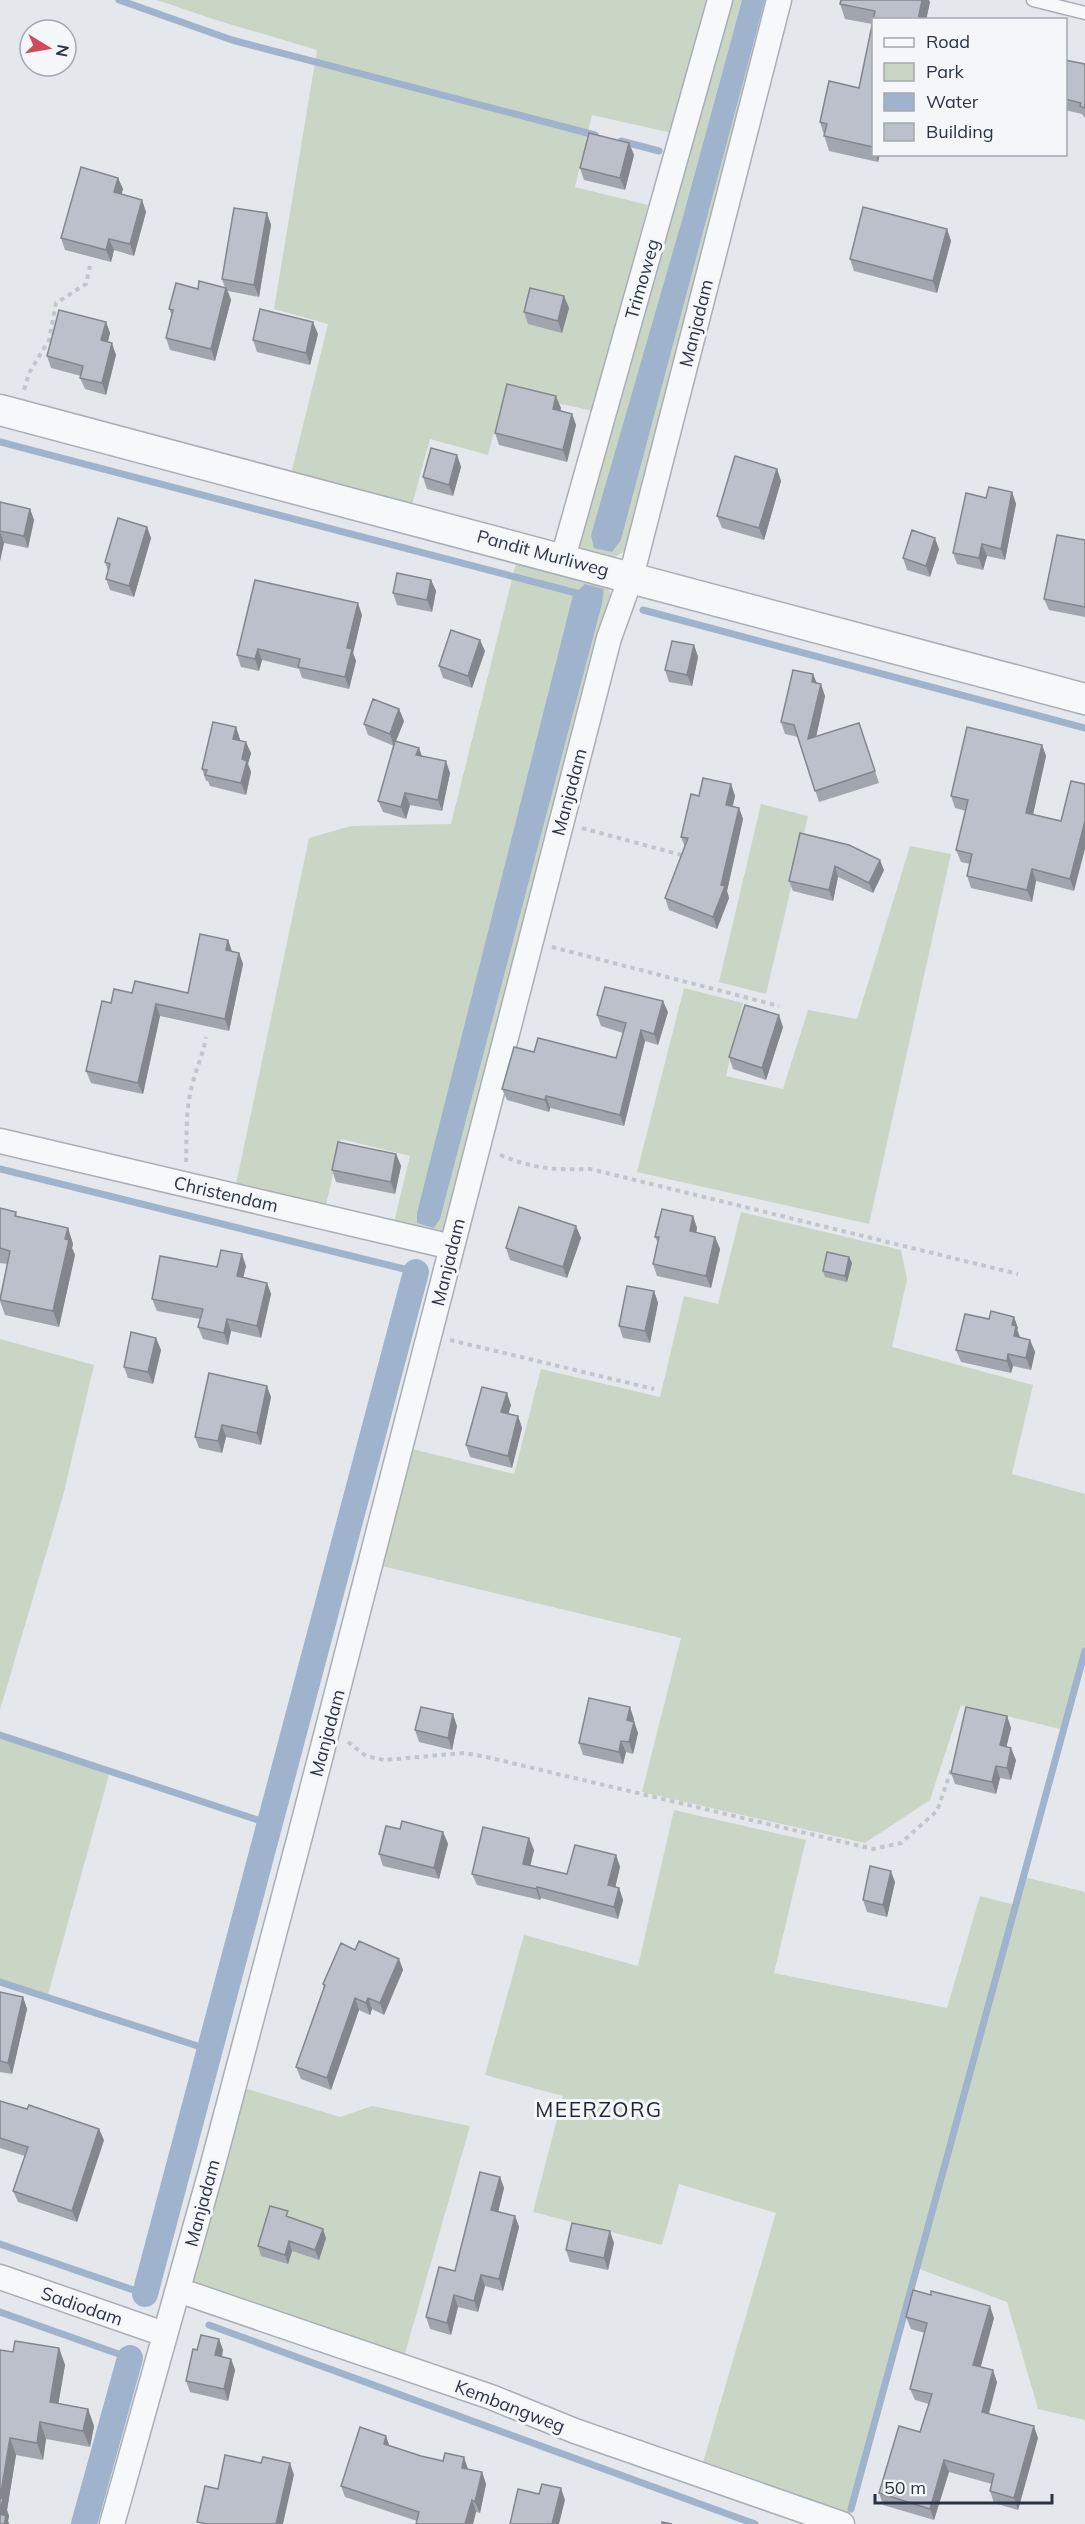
<svg xmlns="http://www.w3.org/2000/svg" width="1085" height="2524" font-family="Mulish,sans-serif">
  <style>
    .green { fill: #c9d6c5; fill-rule: evenodd }
    .water { fill: #9fb4cc }
    .lines { fill: none; stroke-linecap: round; stroke-linejoin: round }
    .stream { stroke: #9fb4cc; stroke-width: 7 }
    .canal { stroke: #9fb4cc; stroke-width: 26 }
    .service-casing { stroke: #a9aeb7; stroke-width: 15 }
    .minor-casing { stroke: #a9aeb7; stroke-width: 27 }
    .tertiary-casing { stroke: #a9aeb7; stroke-width: 33 }
    .path { stroke: #c2c5cb; stroke-width: 4; stroke-dasharray: 4.5 4.5; stroke-linecap: butt }
    .service { stroke: #f7f8fa; stroke-width: 12 }
    .minor { stroke: #f7f8fa; stroke-width: 24 }
    .tertiary { stroke: #f7f8fa; stroke-width: 30 }
    .wall { fill: #a1a5ae }
    .shaded-wall { fill: #83868d }
    .building { fill: #bbc0ca; stroke: #83868d; stroke-width: 1.5 }
    .labels { text-anchor: middle; dominant-baseline: central; stroke-width: 6; stroke-linejoin: round; paint-order: stroke }
    .street-label { font-size: 18px; fill: #2b3445; stroke: #f4f6f9 }
    .quarter-label { font-size: 21px; letter-spacing: 1.5px; fill: #1d2536; stroke: #f4f6f9 }
  </style>
  <rect width="100%" height="100%" fill="#e4e7ec"/>
  <path class="green" d="M 157,0 L 708,0 L 672,133 L 592,115 L 575,187 L 648,205 L 593,411 L 505,391 L 488,455 L 430,439 L 412,505 L 291,474 L 328,324 L 274,309 L 317,50 L 216,20 Z
    M 729,0 L 742,0 L 682,220 L 621,540 L 765,0 L 771,0 L 629,548 L 611,560 C 593,555 580,557 577,536 Z
    M 517,559 L 609,585 L 611,604 L 447,1228 L 437,1236 L 393,1226 L 410,1156 L 341,1139 L 325,1209 L 235,1189 L 309,838 L 351,826 L 451,824 ZM 603,589 L 602,604 L 440,1219 Z
    M 761,804 L 808,816 L 766,994 L 719,982 Z
    M 910,846 L 951,854 L 869,1224 L 637,1172 L 684,988 L 743,1003 L 726,1076 L 783,1089 L 808,1010 L 857,1019 Z
    M 741,1212 L 901,1250 L 907,1279 L 892,1347 L 1033,1385 L 1012,1474 L 1085,1494 L 1085,1651 L 1064,1730 L 961,1705 L 930,1800 L 865,1843 L 642,1792 L 681,1638 L 378,1565 L 408,1448 L 514,1474 L 541,1369 L 660,1397 L 684,1296 L 718,1304 Z
    M 0,1339 L 94,1365 L 63,1496 L 0,1710 Z
    M 0,1735 L 110,1771 L 47,1998 L 0,1982 Z
    M 674,1810 L 806,1840 L 774,1973 L 947,2008 L 980,1896 L 1015,1905 L 1024,1877 L 1085,1892 L 1085,2420 L 1038,2409 L 1007,2302 L 917,2268 L 849,2517 L 702,2466 L 776,2213 L 679,2184 L 662,2245 L 533,2212 L 563,2096 L 485,2075 L 524,1935 L 638,1966 Z
    M 241,2087 L 340,2117 L 372,2106 L 470,2126 L 404,2357 L 192,2283 Z"/>
  <path class="water" d="M 742,0 L 765,0 L 621,540 L 612,552 L 594,548 L 591,535 L 682,220 Z
    M 585,584 L 604,589 L 602,604 L 440,1219 L 434,1228 L 417,1223 L 417,1213 L 573,595 Z"/>
  <g class="lines">
    <path class="stream" d="M 119,0 L 232,40 L 595,135
      M 621,141 L 659,151
      M 0,442 L 584,595
      M 643,610 L 1085,728
      M 0,1169 L 416,1272
      M 0,1735 L 270,1824
      M 0,1982 L 210,2050
      M 0,2244 L 145,2294
      M 0,2312 L 130,2358
      M 209,2325 L 755,2524
      M 851,2509 L 1085,1651"/>
    <path class="canal" d="M 145,2294 L 416,1272
      M 84,2524 L 130,2358"/>
    <g class="service-casing">
      <path id="service" d="M 1033,0 L 1085,13"/>
    </g>
    <g class="minor-casing">
      <path id="minor" d="M 563,558 L 720,0
        M 0,1141 L 452,1247
        M 0,2277 L 164,2334
        M 178,2290 L 491,2397 L 575,2431 L 842,2524
        M 112,2524 L 213,2164 L 300,1836 L 609,638 L 631,577 L 779,0"/>
    </g>
    <g class="tertiary-casing">
      <path id="tertiary" d="M 0,410 L 1085,699"/>
    </g>
    <path class="path" d="M 24,390 L 29,373 L 49,340 L 56,303 L 86,284 L 90,266
      M 582,828 L 685,856
      M 552,947 L 779,1006
      M 500,1155 C 535,1169 553,1170 590,1169 L 1018,1274
      M 186,1162 C 187,1136 185,1108 193,1082 C 197,1066 203,1055 206,1037
      M 450,1340 L 654,1389
      M 348,1742 L 366,1756 L 384,1760 L 464,1753 L 482,1756 L 873,1849 L 901,1843 L 937,1811 L 952,1768"/>
    <use href="#service" class="service"/>
    <use href="#minor" class="minor"/>
    <use href="#tertiary" class="tertiary"/>
  </g>
  <path class="wall" d="M 930,2 L 926,20 L 873,20 L 873,154 L 880,154 L 878,162 L 829,151 L 820,122 L 859,88 L 872,24 L 845,19 L 840,4 Z
    M 1065,60 L 1085,64 L 1085,118 L 1082,114 L 1065,110 Z
    M 629,143 L 634,155 L 625,190 L 584,180 L 580,168 Z
    M 118,178 L 123,189 L 121,194 L 142,200 L 146,212 L 134,256 L 114,250 L 111,262 L 65,250 L 61,238 Z
    M 267,213 L 271,225 L 259,297 L 228,291 L 231,300 L 215,361 L 170,350 L 166,338 L 172,315 L 169,309 L 198,289 L 225,288 L 222,279 Z
    M 947,229 L 951,241 L 937,293 L 854,271 L 850,259 Z
    M 564,296 L 569,308 L 562,333 L 528,324 L 524,312 Z
    M 106,322 L 110,333 L 108,342 L 116,355 L 106,395 L 85,389 L 80,378 L 81,376 L 51,368 L 47,356 Z
    M 318,334 L 310,365 L 257,352 L 253,340 Z
    M 561,408 L 560,410 L 572,414 L 576,425 L 567,462 L 499,445 L 495,433 Z
    M 457,455 L 461,467 L 453,496 L 427,489 L 423,477 Z
    M 777,469 L 781,481 L 764,540 L 722,528 L 717,516 Z
    M 1012,492 L 1016,504 L 1005,560 L 987,556 L 983,570 L 957,564 L 953,553 Z
    M 0,502 L 30,509 L 34,520 L 28,548 L 4,543 L 0,561 Z
    M 147,527 L 151,538 L 134,597 L 110,590 L 106,579 L 108,571 L 105,562 Z
    M 1085,540 L 1085,617 L 1049,610 L 1044,599 Z
    M 939,549 L 930,577 L 907,570 L 903,558 Z
    M 431,580 L 436,591 L 432,612 L 397,605 L 393,593 Z
    M 362,615 L 353,653 L 356,661 L 349,689 L 302,678 L 299,669 L 262,660 L 259,671 L 241,667 L 237,655 Z
    M 694,645 L 698,657 L 692,686 L 669,682 L 665,670 Z
    M 485,651 L 472,688 L 443,678 L 439,666 Z
    M 813,674 L 816,683 L 825,696 L 816,737 L 859,723 L 879,783 L 819,802 L 798,737 L 785,734 L 781,722 Z
    M 399,709 L 404,721 L 396,741 L 419,748 L 422,756 L 450,773 L 442,811 L 410,805 L 406,819 L 383,812 L 378,801 L 394,746 L 368,735 L 364,724 Z
    M 236,727 L 240,740 L 251,753 L 248,764 L 251,772 L 246,795 L 210,786 L 208,781 L 206,781 L 202,769 Z
    M 1042,745 L 1046,756 L 1033,814 L 1061,821 L 1074,891 L 1036,881 L 1032,902 L 971,888 L 967,876 L 970,864 L 961,862 L 956,850 L 966,811 L 955,808 L 951,796 Z
    M 731,784 L 735,796 L 733,806 L 739,808 L 743,819 L 727,891 L 729,898 L 717,929 L 669,910 L 665,898 L 685,847 L 681,837 L 699,796 Z
    M 800,833 L 884,870 L 873,893 L 838,877 L 833,901 L 793,891 L 789,881 Z
    M 228,940 L 232,951 L 239,953 L 243,964 L 229,1031 L 160,1016 L 143,1094 L 91,1083 L 86,1071 L 111,1003 L 132,993 L 188,993 Z
    M 668,1012 L 658,1045 L 645,1041 L 624,1126 L 550,1108 L 549,1112 L 507,1100 L 502,1089 L 534,1052 L 616,1058 L 623,1033 L 601,1026 L 597,1015 Z
    M 783,1027 L 766,1080 L 733,1069 L 729,1057 Z
    M 396,1154 L 401,1166 L 395,1194 L 336,1182 L 332,1170 Z
    M 0,1208 L 16,1212 L 17,1216 L 68,1228 L 73,1244 L 72,1248 L 75,1255 L 59,1327 L 5,1315 L 0,1301 L 0,1296 L 7,1264 L 0,1263 Z
    M 693,1216 L 697,1228 L 696,1233 L 715,1237 L 720,1249 L 711,1288 L 657,1276 L 653,1264 L 658,1243 L 655,1237 Z
    M 576,1226 L 581,1238 L 567,1278 L 510,1260 L 506,1248 Z
    M 849,1257 L 852,1263 L 847,1282 L 825,1277 L 823,1271 Z
    M 246,1266 L 243,1277 L 267,1283 L 271,1294 L 261,1338 L 231,1331 L 228,1345 L 203,1339 L 198,1327 L 200,1319 L 157,1311 L 152,1299 L 217,1267 Z
    M 654,1291 L 658,1303 L 650,1343 L 623,1338 L 619,1326 Z
    M 1014,1317 L 1020,1338 L 1030,1340 L 1035,1352 L 1031,1370 L 1013,1366 L 1011,1373 L 961,1362 L 956,1350 L 989,1319 Z
    M 156,1338 L 161,1350 L 153,1384 L 128,1378 L 124,1367 Z
    M 271,1397 L 261,1445 L 226,1437 L 222,1453 L 199,1448 L 195,1437 Z
    M 511,1405 L 508,1413 L 518,1416 L 522,1428 L 512,1468 L 470,1457 L 466,1445 Z
    M 1007,1716 L 1011,1728 L 1006,1747 L 1016,1760 L 1011,1780 L 1000,1778 L 996,1794 L 955,1784 L 951,1773 Z
    M 634,1719 L 634,1721 L 638,1733 L 633,1754 L 626,1752 L 623,1764 L 583,1755 L 579,1743 Z
    M 457,1726 L 452,1750 L 419,1742 L 415,1730 Z
    M 400,1829 L 443,1832 L 448,1844 L 439,1879 L 383,1866 L 379,1854 Z
    M 529,1838 L 534,1850 L 530,1865 L 567,1874 L 616,1855 L 620,1867 L 615,1887 L 619,1888 L 623,1900 L 618,1919 L 541,1898 L 540,1900 L 477,1885 L 472,1874 Z
    M 895,1882 L 887,1917 L 867,1912 L 863,1900 Z
    M 355,1950 L 399,1959 L 403,1970 L 384,2015 L 372,2009 L 370,2015 L 359,2010 L 331,2090 L 301,2079 L 296,2067 L 324,1988 L 323,1984 Z
    M 0,1992 L 23,1997 L 27,2009 L 12,2074 L 0,2072 Z
    M 0,2101 L 104,2140 L 77,2222 L 18,2202 L 13,2191 L 25,2156 L 0,2148 Z
    M 500,2177 L 504,2188 L 498,2211 L 515,2216 L 519,2227 L 503,2291 L 485,2286 L 478,2312 L 458,2307 L 451,2335 L 430,2329 L 426,2317 L 455,2271 Z
    M 289,2217 L 326,2238 L 319,2260 L 292,2251 L 288,2264 L 261,2256 L 258,2246 Z
    M 614,2243 L 608,2270 L 570,2262 L 566,2250 Z
    M 906,2317 L 994,2318 L 980,2367 L 997,2382 L 989,2414 L 1038,2438 L 1018,2510 L 994,2503 L 990,2491 L 992,2484 L 949,2472 L 934,2520 L 883,2505 L 879,2493 L 920,2432 L 929,2404 L 915,2400 L 910,2389 L 925,2333 L 911,2329 Z
    M 219,2339 L 223,2350 L 222,2357 L 231,2359 L 235,2370 L 228,2401 L 190,2392 L 186,2381 L 197,2350 Z
    M 59,2348 L 65,2365 L 58,2403 L 88,2409 L 94,2426 L 90,2447 L 46,2439 L 43,2460 L 16,2455 L 7,2510 L 9,2516 L 8,2521 L 9,2524 L 0,2524 L 13,2352 Z
    M 386,2436 L 389,2445 L 421,2456 L 468,2469 L 482,2472 L 486,2484 L 480,2513 L 476,2512 L 473,2524 L 416,2524 L 417,2521 L 345,2497 L 341,2486 Z"/>
  <path class="shaded-wall" d="M 922,0 L 929,0 L 930,2 L 926,20 L 918,20 Z
    M 629,143 L 634,155 L 625,190 L 620,178 Z
    M 876,154 L 880,154 L 878,162 Z
    M 118,178 L 123,189 L 119,204 L 114,192 Z
    M 142,200 L 146,212 L 134,256 L 130,244 Z
    M 267,213 L 271,225 L 259,297 L 254,285 Z
    M 947,229 L 951,241 L 937,293 L 933,281 Z
    M 109,239 L 114,250 L 111,262 L 106,250 Z
    M 226,288 L 231,300 L 215,361 L 211,349 Z
    M 564,296 L 569,308 L 562,333 L 558,321 Z
    M 106,322 L 110,333 L 105,352 L 101,340 Z
    M 313,322 L 318,334 L 310,365 L 306,353 Z
    M 112,343 L 116,355 L 106,395 L 102,383 Z
    M 556,396 L 561,408 L 558,420 L 553,409 Z
    M 572,414 L 576,425 L 567,462 L 563,450 Z
    M 457,455 L 461,467 L 453,496 L 449,485 Z
    M 777,469 L 781,481 L 764,540 L 759,528 Z
    M 1012,492 L 1016,504 L 1005,560 L 1001,549 Z
    M 30,509 L 34,520 L 28,548 L 24,536 Z
    M 147,527 L 151,538 L 134,597 L 129,586 Z
    M 0,531 L 4,543 L 0,561 Z
    M 935,538 L 939,549 L 930,577 L 926,566 Z
    M 982,544 L 987,556 L 983,570 L 979,558 Z
    M 431,580 L 436,591 L 432,612 L 427,600 Z
    M 358,603 L 362,615 L 353,653 L 356,661 L 349,689 L 345,677 L 347,648 Z
    M 480,640 L 485,651 L 472,688 L 468,676 Z
    M 694,645 L 698,657 L 692,686 L 687,675 Z
    M 258,649 L 262,660 L 259,671 L 255,659 Z
    M 813,674 L 818,686 L 812,682 Z
    M 821,684 L 825,696 L 813,751 L 808,739 Z
    M 399,709 L 404,721 L 394,746 L 390,734 Z
    M 236,727 L 240,739 L 237,751 L 233,739 Z
    M 246,742 L 251,753 L 248,764 L 251,772 L 246,795 L 241,783 L 242,759 Z
    M 1042,745 L 1046,756 L 1031,824 L 1026,813 Z
    M 419,748 L 423,760 L 416,755 Z
    M 446,761 L 450,773 L 442,811 L 438,800 Z
    M 731,784 L 735,796 L 730,816 L 726,805 Z
    M 405,793 L 410,805 L 406,819 L 401,807 Z
    M 739,808 L 743,819 L 727,891 L 729,898 L 717,929 L 713,917 Z
    M 1085,821 L 1085,849 L 1074,891 L 1070,879 Z
    M 880,860 L 884,870 L 873,893 L 869,883 Z
    M 835,866 L 838,877 L 833,901 L 829,890 Z
    M 1032,869 L 1036,881 L 1032,902 L 1027,890 Z
    M 228,940 L 232,952 L 226,950 Z
    M 239,953 L 243,964 L 229,1031 L 225,1019 Z
    M 663,1001 L 668,1012 L 658,1045 L 654,1034 Z
    M 156,1004 L 160,1016 L 143,1094 L 138,1083 Z
    M 779,1015 L 783,1027 L 766,1080 L 762,1068 Z
    M 641,1030 L 645,1041 L 624,1126 L 620,1115 Z
    M 546,1096 L 550,1108 L 549,1112 L 545,1100 Z
    M 396,1154 L 401,1166 L 395,1194 L 391,1182 Z
    M 693,1216 L 697,1228 L 694,1243 L 690,1231 Z
    M 576,1226 L 581,1238 L 567,1278 L 563,1267 Z
    M 68,1228 L 73,1244 L 72,1248 L 75,1255 L 59,1327 L 53,1311 Z
    M 715,1237 L 720,1249 L 711,1288 L 706,1276 Z
    M 242,1254 L 246,1266 L 241,1287 L 237,1276 Z
    M 849,1257 L 852,1263 L 847,1282 L 845,1276 Z
    M 267,1283 L 271,1294 L 261,1338 L 257,1326 Z
    M 654,1291 L 658,1303 L 650,1343 L 645,1331 Z
    M 1014,1317 L 1018,1328 L 1017,1330 L 1020,1337 L 1014,1336 L 1012,1325 Z
    M 227,1319 L 231,1331 L 228,1345 L 224,1333 Z
    M 156,1338 L 161,1350 L 153,1384 L 148,1372 Z
    M 1030,1340 L 1035,1352 L 1031,1370 L 1026,1358 Z
    M 1008,1354 L 1013,1366 L 1011,1373 L 1007,1361 Z
    M 267,1386 L 271,1397 L 261,1445 L 257,1433 Z
    M 507,1393 L 511,1405 L 506,1423 L 501,1412 Z
    M 518,1416 L 522,1428 L 512,1468 L 508,1456 Z
    M 222,1425 L 226,1437 L 222,1453 L 218,1441 Z
    M 630,1707 L 634,1719 L 631,1732 L 627,1720 Z
    M 453,1714 L 457,1726 L 452,1750 L 448,1738 Z
    M 1007,1716 L 1011,1728 L 1004,1757 L 1000,1745 Z
    M 634,1722 L 638,1733 L 633,1754 L 629,1742 Z
    M 621,1741 L 626,1752 L 623,1764 L 619,1752 Z
    M 1011,1748 L 1016,1760 L 1011,1780 L 1007,1768 Z
    M 996,1766 L 1000,1778 L 996,1794 L 992,1782 Z
    M 443,1832 L 448,1844 L 439,1879 L 434,1868 Z
    M 529,1838 L 534,1850 L 528,1876 L 523,1864 Z
    M 616,1855 L 620,1867 L 613,1897 L 608,1885 Z
    M 891,1871 L 895,1882 L 887,1917 L 883,1905 Z
    M 537,1887 L 541,1898 L 540,1900 L 536,1889 Z
    M 619,1888 L 623,1900 L 618,1919 L 614,1907 Z
    M 399,1959 L 403,1970 L 384,2015 L 380,2003 Z
    M 23,1997 L 27,2009 L 12,2074 L 8,2063 Z
    M 355,1998 L 359,2010 L 331,2090 L 327,2078 Z
    M 368,1998 L 372,2009 L 370,2015 L 366,2003 Z
    M 99,2129 L 104,2140 L 77,2222 L 72,2211 Z
    M 500,2177 L 504,2188 L 496,2221 L 491,2210 Z
    M 515,2216 L 519,2227 L 503,2291 L 499,2279 Z
    M 323,2229 L 326,2238 L 319,2260 L 315,2250 Z
    M 610,2231 L 614,2243 L 608,2270 L 604,2258 Z
    M 289,2241 L 292,2251 L 288,2264 L 285,2255 Z
    M 481,2275 L 485,2286 L 478,2312 L 474,2301 Z
    M 454,2295 L 458,2307 L 451,2335 L 447,2323 Z
    M 990,2306 L 994,2318 L 978,2377 L 973,2365 Z
    M 219,2339 L 223,2350 L 220,2367 L 215,2355 Z
    M 59,2348 L 65,2365 L 56,2418 L 50,2402 Z
    M 231,2359 L 235,2370 L 228,2401 L 224,2389 Z
    M 993,2370 L 997,2382 L 986,2423 L 982,2412 Z
    M 88,2409 L 94,2426 L 90,2447 L 83,2431 Z
    M 40,2422 L 46,2439 L 43,2460 L 37,2443 Z
    M 1034,2426 L 1038,2438 L 1018,2510 L 1014,2498 Z
    M 386,2436 L 390,2448 L 384,2444 Z
    M 10,2438 L 16,2455 L 7,2510 L 9,2516 L 8,2521 L 9,2524 L 3,2524 L 0,2516 L 0,2498 Z
    M 464,2457 L 468,2469 L 466,2480 L 462,2468 Z
    M 944,2460 L 949,2472 L 934,2520 L 930,2509 Z
    M 290,2463 L 294,2475 L 283,2524 L 276,2524 Z
    M 482,2472 L 486,2484 L 480,2513 L 475,2502 Z
    M 561,2488 L 565,2500 L 559,2524 L 552,2524 Z
    M 472,2500 L 476,2512 L 473,2524 L 465,2524 Z"/>
  <path class="building" d="M 841,0 L 922,0 L 918,20 L 873,20 L 873,147 L 824,136 L 827,124 L 820,122 L 829,81 L 859,88 L 875,11 L 840,4 Z
    M 1065,60 L 1085,64 L 1085,108 L 1080,106 L 1081,103 L 1065,99 Z
    M 589,133 L 629,143 L 620,178 L 580,168 Z
    M 81,167 L 118,178 L 114,192 L 142,200 L 130,244 L 109,239 L 106,250 L 61,238 Z
    M 863,207 L 947,229 L 933,281 L 850,259 Z
    M 234,208 L 267,213 L 254,285 L 222,279 Z
    M 199,281 L 226,288 L 211,349 L 166,338 L 173,310 L 169,309 L 176,283 L 198,289 Z
    M 530,288 L 564,296 L 558,321 L 524,312 Z
    M 260,309 L 313,322 L 306,353 L 253,340 Z
    M 59,310 L 106,322 L 101,340 L 112,343 L 102,383 L 80,378 L 83,366 L 47,356 Z
    M 507,384 L 556,396 L 553,409 L 572,414 L 563,450 L 495,433 Z
    M 431,448 L 457,455 L 449,485 L 423,477 Z
    M 735,456 L 777,469 L 759,528 L 717,516 Z
    M 989,487 L 1012,492 L 1001,549 L 982,544 L 979,558 L 953,553 L 966,493 L 986,498 Z
    M 0,502 L 30,509 L 24,536 L 0,531 Z
    M 118,518 L 147,527 L 129,586 L 106,579 L 110,564 L 105,562 Z
    M 912,530 L 935,538 L 926,566 L 903,558 Z
    M 1057,535 L 1085,540 L 1085,607 L 1044,599 Z
    M 397,573 L 431,580 L 427,600 L 393,593 Z
    M 255,580 L 358,603 L 347,648 L 352,649 L 345,677 L 298,667 L 300,659 L 258,649 L 255,659 L 237,655 Z
    M 451,630 L 480,640 L 468,676 L 439,666 Z
    M 672,641 L 694,645 L 687,675 L 665,670 Z
    M 793,670 L 813,674 L 812,682 L 821,684 L 808,739 L 859,723 L 875,771 L 815,791 L 794,725 L 781,722 Z
    M 373,699 L 399,709 L 390,734 L 364,724 Z
    M 213,722 L 236,727 L 233,739 L 246,742 L 242,759 L 247,761 L 241,783 L 205,775 L 207,770 L 202,769 Z
    M 967,727 L 1042,745 L 1026,813 L 1061,821 L 1071,781 L 1085,784 L 1085,821 L 1070,879 L 1032,869 L 1027,890 L 967,876 L 972,854 L 956,850 L 968,800 L 951,796 Z
    M 395,741 L 419,748 L 416,755 L 446,761 L 438,800 L 405,793 L 401,807 L 378,801 Z
    M 703,778 L 731,784 L 726,805 L 739,808 L 721,885 L 725,886 L 713,917 L 665,898 L 688,838 L 681,837 L 691,794 L 699,796 Z
    M 800,833 L 849,845 L 880,860 L 869,883 L 835,866 L 829,890 L 789,881 Z
    M 200,934 L 228,940 L 226,950 L 239,953 L 225,1019 L 156,1004 L 138,1083 L 86,1071 L 102,1001 L 111,1003 L 114,989 L 132,993 L 135,981 L 188,993 Z
    M 605,987 L 663,1001 L 654,1034 L 641,1030 L 620,1115 L 546,1096 L 545,1100 L 502,1089 L 514,1047 L 534,1052 L 538,1038 L 616,1058 L 626,1023 L 597,1015 Z
    M 745,1005 L 779,1015 L 762,1068 L 729,1057 Z
    M 338,1142 L 396,1154 L 391,1182 L 332,1170 Z
    M 519,1207 L 576,1226 L 563,1267 L 506,1248 Z
    M 0,1208 L 16,1212 L 15,1216 L 68,1228 L 65,1239 L 69,1240 L 53,1311 L 0,1300 L 10,1251 L 0,1248 Z
    M 662,1209 L 693,1216 L 690,1231 L 715,1237 L 706,1276 L 653,1264 L 659,1237 L 655,1237 Z
    M 221,1250 L 242,1254 L 237,1276 L 267,1283 L 257,1326 L 227,1319 L 224,1333 L 198,1327 L 203,1309 L 152,1299 L 160,1256 L 217,1267 Z
    M 827,1252 L 849,1257 L 845,1276 L 823,1271 Z
    M 627,1286 L 654,1291 L 645,1331 L 619,1326 Z
    M 991,1311 L 1014,1317 L 1012,1325 L 1016,1326 L 1014,1336 L 1030,1340 L 1026,1358 L 1008,1354 L 1007,1361 L 956,1350 L 965,1314 L 989,1319 Z
    M 131,1332 L 156,1338 L 148,1372 L 124,1367 Z
    M 209,1373 L 267,1386 L 257,1433 L 222,1425 L 218,1441 L 195,1437 Z
    M 482,1387 L 507,1393 L 501,1412 L 518,1416 L 508,1456 L 466,1445 Z
    M 589,1698 L 630,1707 L 627,1720 L 634,1722 L 629,1742 L 621,1741 L 619,1752 L 579,1743 Z
    M 421,1707 L 453,1714 L 448,1738 L 415,1730 Z
    M 966,1707 L 1007,1716 L 1000,1745 L 1011,1748 L 1007,1768 L 996,1766 L 992,1782 L 951,1773 Z
    M 402,1821 L 443,1832 L 434,1868 L 379,1854 L 386,1826 L 400,1829 Z
    M 483,1827 L 529,1838 L 523,1864 L 567,1874 L 575,1845 L 616,1855 L 608,1885 L 619,1888 L 614,1907 L 537,1887 L 536,1889 L 472,1874 Z
    M 870,1866 L 891,1871 L 883,1905 L 863,1900 Z
    M 359,1941 L 399,1959 L 380,2003 L 368,1998 L 366,2003 L 355,1998 L 327,2078 L 296,2067 L 325,1985 L 323,1984 L 341,1943 L 355,1950 Z
    M 0,1992 L 23,1997 L 8,2063 L 0,2061 Z
    M 0,2101 L 27,2109 L 29,2105 L 99,2129 L 72,2211 L 13,2191 L 28,2147 L 0,2138 Z
    M 480,2172 L 500,2177 L 491,2210 L 515,2216 L 499,2279 L 481,2275 L 474,2301 L 454,2295 L 447,2323 L 426,2317 L 439,2267 L 455,2271 Z
    M 270,2206 L 288,2211 L 286,2216 L 323,2229 L 315,2250 L 289,2241 L 285,2255 L 258,2246 Z
    M 572,2223 L 610,2231 L 604,2258 L 566,2250 Z
    M 913,2290 L 931,2295 L 931,2291 L 990,2306 L 973,2365 L 993,2370 L 982,2412 L 1034,2426 L 1014,2498 L 990,2491 L 994,2474 L 944,2460 L 930,2509 L 879,2493 L 899,2426 L 920,2432 L 932,2394 L 910,2389 L 927,2323 L 906,2317 Z
    M 201,2335 L 219,2339 L 215,2355 L 231,2359 L 224,2389 L 186,2381 L 193,2349 L 197,2350 Z
    M 15,2341 L 59,2348 L 50,2402 L 88,2409 L 83,2431 L 40,2422 L 37,2443 L 10,2438 L 0,2498 L 3,2499 L 0,2511 L 0,2350 L 13,2352 Z
    M 360,2427 L 386,2436 L 384,2444 L 421,2456 L 443,2461 L 445,2453 L 464,2457 L 462,2468 L 482,2472 L 475,2502 L 472,2500 L 465,2524 L 416,2524 L 419,2512 L 341,2486 Z
    M 225,2455 L 261,2463 L 263,2457 L 290,2463 L 276,2524 L 207,2524 L 197,2522 L 205,2486 L 218,2489 Z
    M 542,2484 L 561,2488 L 552,2524 L 510,2524 L 518,2489 L 539,2494 Z
    M 0,2514 L 6,2516 L 4,2524 L 0,2524 Z
    M 662,2522 L 672,2524 L 662,2524 Z"/>
  <g class="labels">
    <g class="street-label">
      <text transform="translate(642 279) rotate(-74)">Trimoweg</text>
      <text transform="translate(696 323) rotate(-76)">Manjadam</text>
      <text transform="translate(543 553) rotate(15)">Pandit Murliweg</text>
      <text transform="translate(569 792) rotate(-75)">Manjadam</text>
      <text transform="translate(226 1194) rotate(13)">Christendam</text>
      <text transform="translate(448 1262) rotate(-76)">Manjadam</text>
      <text transform="translate(327 1733) rotate(-75)">Manjadam</text>
      <text transform="translate(202 2203) rotate(-75)">Manjadam</text>
      <text transform="translate(82 2306) rotate(19)">Sadiodam</text>
      <text transform="translate(510 2406) rotate(21)">Kembangweg</text>
    </g>
    <g class="quarter-label">
      <text x="599" y="2109">MEERZORG</text>
    </g>
  </g>
  <rect x="872" y="18" width="195" height="138" fill="#f4f6f9" stroke="#a4a8b1" stroke-width="1.5"/>
  <rect x="884" y="38" width="30" height="9" fill="#f7f8fa" stroke="#a4a8b1" stroke-width="1.5"/>
  <text x="926" y="48" font-size="18" fill="#2b3445">Road</text>
  <rect x="884" y="63" width="30" height="18" fill="#c9d6c5" stroke="#a4a8b1" stroke-width="1.5"/>
  <text x="926" y="78" font-size="18" fill="#2b3445">Park</text>
  <rect x="884" y="93" width="30" height="18" fill="#9fb4cc" stroke="#a4a8b1" stroke-width="1.5"/>
  <text x="926" y="108" font-size="18" fill="#2b3445">Water</text>
  <rect x="884" y="123" width="30" height="18" fill="#bbc0ca" stroke="#a4a8b1" stroke-width="1.5"/>
  <text x="926" y="138" font-size="18" fill="#2b3445">Building</text>
  <g transform="translate(48 48) rotate(101)"><circle r="28" fill="#f4f6f9" stroke="#a4a8b1" stroke-width="1.5"/>
  <path d="M0-4.5L10 22L0 15L-10 22Z" fill="#d1495b"/>
  <text y="-9" font-size="16" font-weight="bold" text-anchor="middle" fill="#2b3445">N</text>
  </g>
  <path d="M875 2494v9h177v-9" fill="none" stroke="#2b3445" stroke-width="3"/>
  <text x="884" y="2494" font-size="18" fill="#2b3445" stroke="#f4f6f9" stroke-width="4.5" paint-order="stroke">50 m</text>
</svg>
